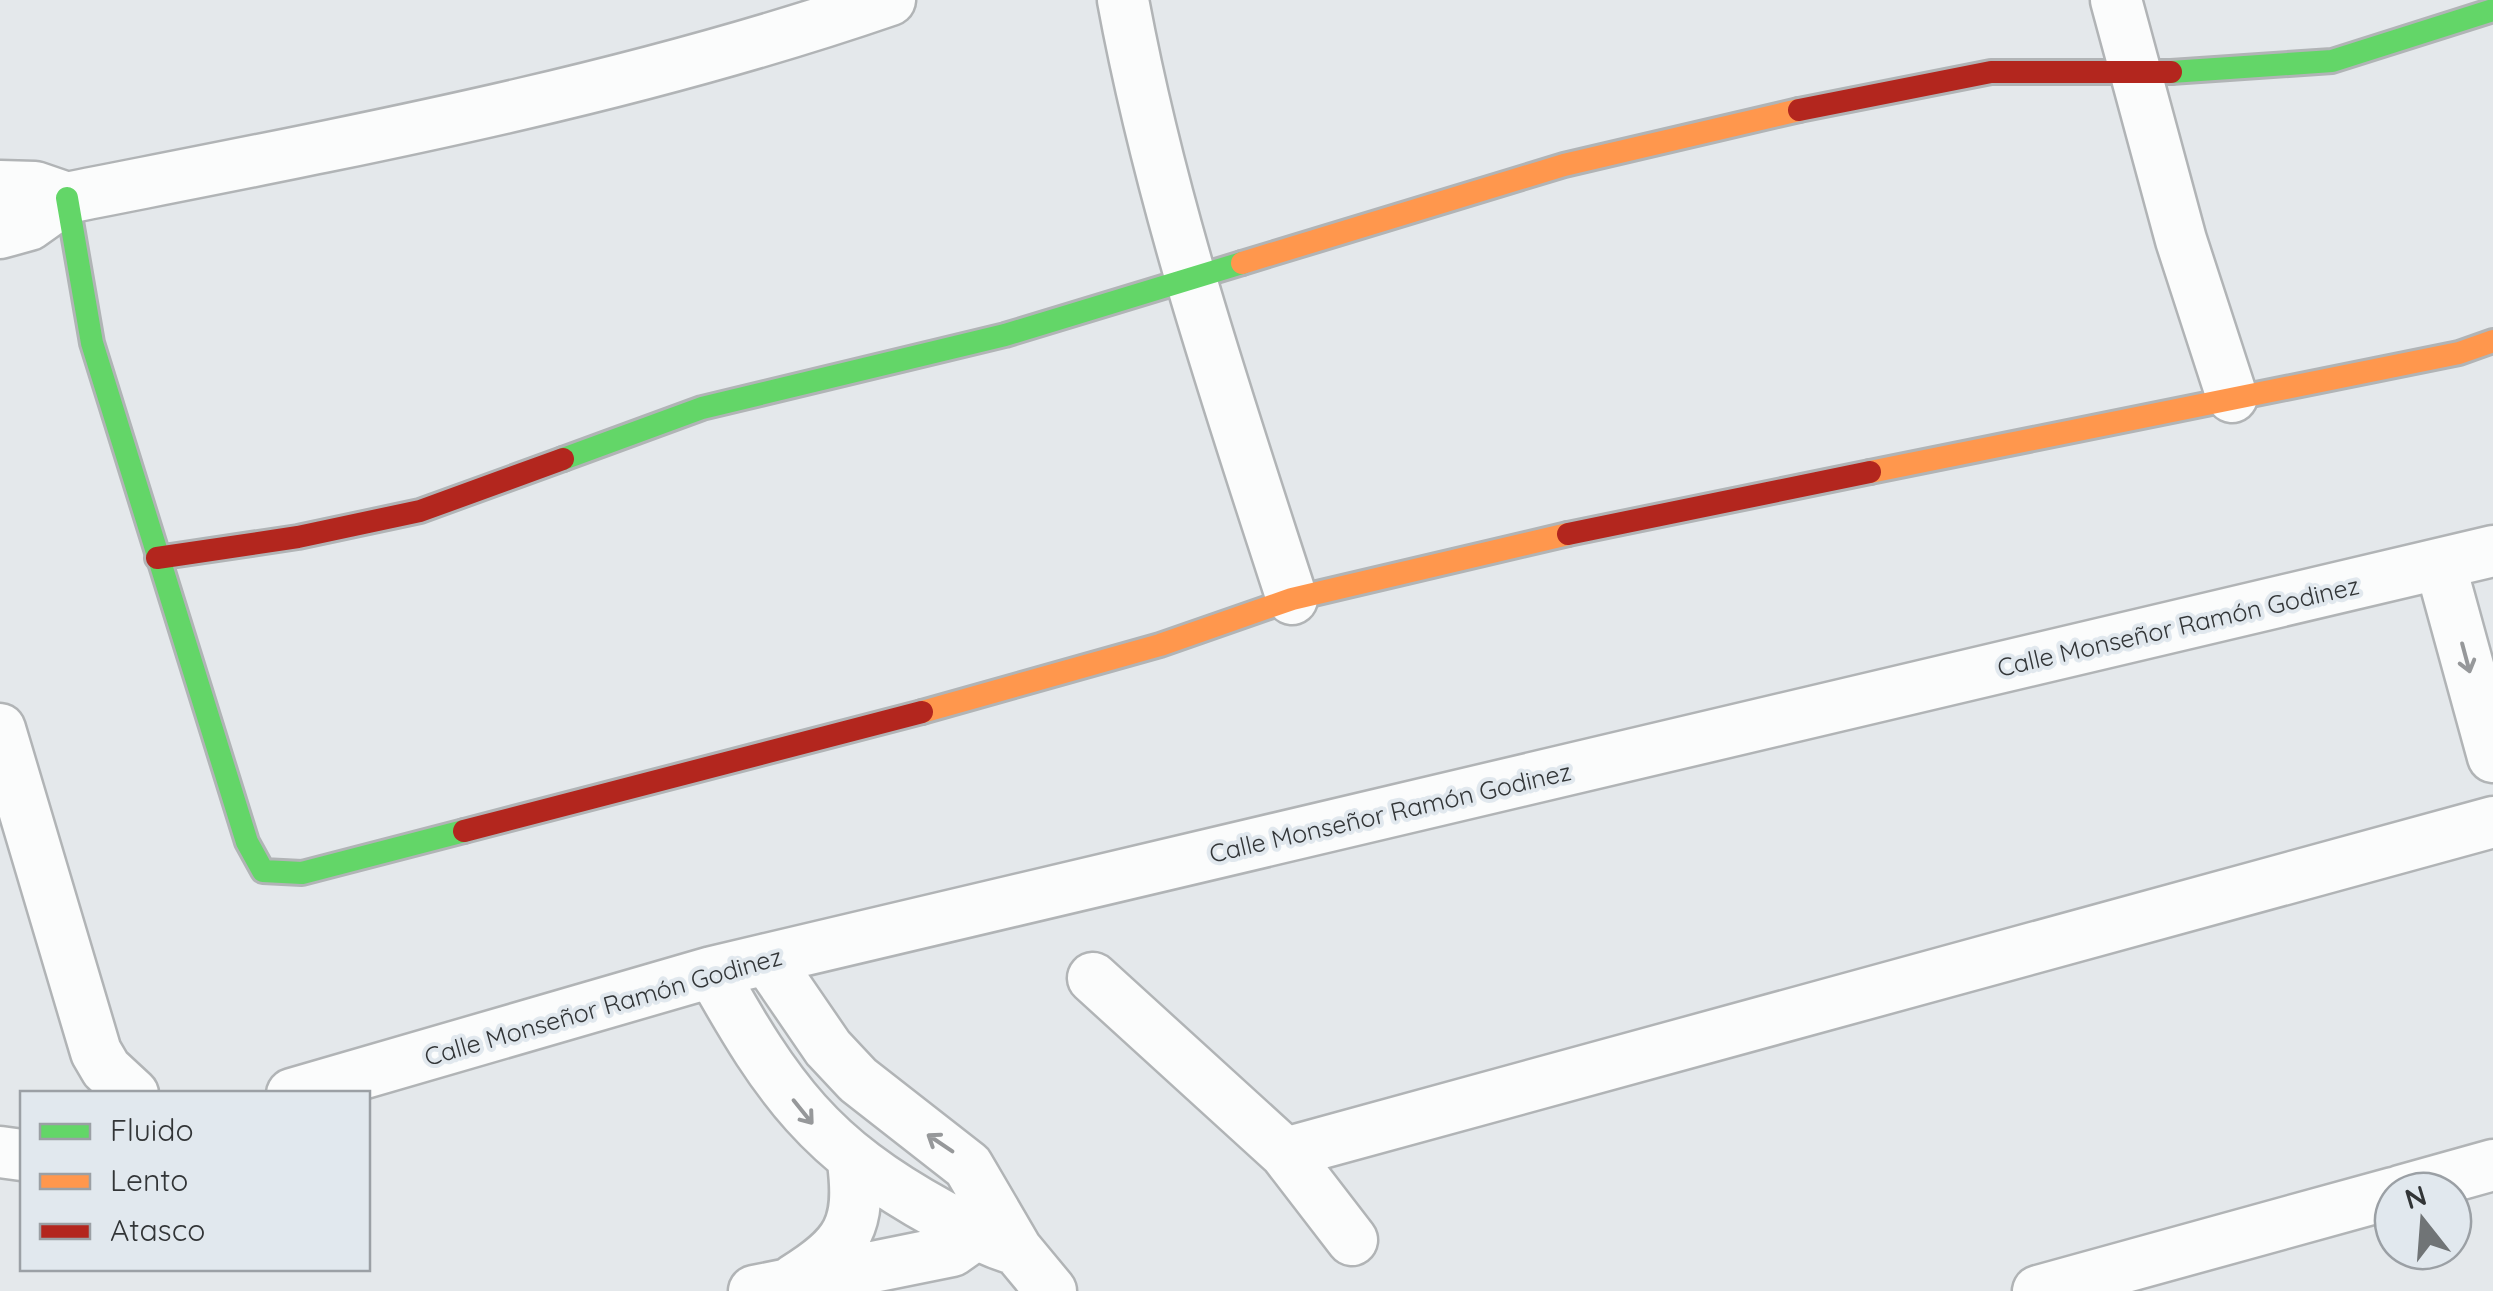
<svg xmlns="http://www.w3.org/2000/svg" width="2493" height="1291" font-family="Quicksand,sans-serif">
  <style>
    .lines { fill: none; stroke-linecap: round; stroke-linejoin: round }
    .street-casing { stroke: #b1b4b6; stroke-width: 55 }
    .fast-casing { stroke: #b1b4b6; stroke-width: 28 }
    .slow-casing { stroke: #b1b4b6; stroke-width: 28 }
    .jam-casing { stroke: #b1b4b6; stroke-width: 28 }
    .street { stroke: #fbfcfc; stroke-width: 50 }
    .fast { stroke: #63d668; stroke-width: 22 }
    .slow { stroke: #ff974d; stroke-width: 22 }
    .jam { stroke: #b3261e; stroke-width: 22 }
    .oneway { stroke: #96989a }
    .labels { text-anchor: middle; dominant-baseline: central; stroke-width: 8; stroke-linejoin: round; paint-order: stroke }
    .street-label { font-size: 25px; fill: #323537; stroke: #e1e8ee }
  </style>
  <rect width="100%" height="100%" fill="#e4e8eb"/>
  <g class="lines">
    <g class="street-casing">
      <path id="street" d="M 1123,0 C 1161,205 1228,401 1292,599
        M 2116,0 L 2181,240 L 2232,397
        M 0,186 L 35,187 L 67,198
        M 0,233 L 29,225 L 67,198 C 344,143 623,92 890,0
        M 2440,564 L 2493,757
        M 0,729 L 96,1052 L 106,1069 L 133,1094
        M 767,959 L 828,1048 L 858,1080 L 968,1166 L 1017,1250 L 1051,1291
        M 712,972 C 778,1090 820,1149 941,1215 C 970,1230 985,1240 1017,1250
        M 1093,978 L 1285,1153 L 1352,1240
        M 292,1094 L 712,972 L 2493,551
        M 0,1152 L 22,1155
        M 1285,1153 L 2493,822
        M 2400,1191 L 2493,1165
        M 794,1280 C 849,1246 861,1225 853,1162
        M 754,1291 L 952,1251 L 996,1220
        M 2038,1291 L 2393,1193"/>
    </g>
    <g class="fast-casing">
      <path id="fast" d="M 2171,72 L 2332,61 L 2493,10
        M 67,198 L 92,343 L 247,842 L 263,871 L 302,873 L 464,831
        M 563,459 L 702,408 L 1005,335 L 1242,263"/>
    </g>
    <g class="slow-casing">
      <path id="slow" d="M 1242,263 L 1564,165 L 1799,110
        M 1870,472 L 2459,353 L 2493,341
        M 922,712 L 1160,645 L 1292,599 L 1568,534"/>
    </g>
    <g class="jam-casing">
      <path id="jam" d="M 1799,110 L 1991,72 L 2171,72
        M 1568,534 L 1870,472
        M 157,558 L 298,537 L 420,511 L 563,459
        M 464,831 L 922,712"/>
    </g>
    <use href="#street" class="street"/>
    <use href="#fast" class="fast"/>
    <use href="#slow" class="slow"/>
    <use href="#jam" class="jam"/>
  </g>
  <defs><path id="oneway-shaft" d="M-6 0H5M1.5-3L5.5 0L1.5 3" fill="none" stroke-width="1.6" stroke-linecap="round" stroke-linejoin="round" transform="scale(2.5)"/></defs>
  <g class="oneway">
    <use href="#oneway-shaft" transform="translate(2466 658) rotate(75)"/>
    <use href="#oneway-shaft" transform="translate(803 1112) rotate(51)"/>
    <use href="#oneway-shaft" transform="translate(940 1143) rotate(-146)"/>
  </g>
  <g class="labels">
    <g class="street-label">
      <text transform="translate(2178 626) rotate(-13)">Calle Monseñor Ramón Godinez</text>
      <text transform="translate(1390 812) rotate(-13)">Calle Monseñor Ramón Godinez</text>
      <text transform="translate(603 1006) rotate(-16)">Calle Monseñor Ramón Godinez</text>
    </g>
  </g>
  <rect x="20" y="1091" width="350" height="180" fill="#e1e8ee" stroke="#9ba0a5" stroke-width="2.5"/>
  <rect x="40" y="1124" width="50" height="15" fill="#63d668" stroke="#9ba0a5" stroke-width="2.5"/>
  <text x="110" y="1141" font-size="30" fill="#323537">Fluido</text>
  <rect x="40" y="1174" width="50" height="15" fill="#ff974d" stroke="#9ba0a5" stroke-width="2.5"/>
  <text x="110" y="1191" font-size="30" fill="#323537">Lento</text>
  <rect x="40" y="1224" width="50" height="15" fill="#b3261e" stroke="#9ba0a5" stroke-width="2.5"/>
  <text x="110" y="1241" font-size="30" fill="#323537">Atasco</text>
  <g transform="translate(2423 1221) rotate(343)"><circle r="48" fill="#e1e8ee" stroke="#9ba0a5" stroke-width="2.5"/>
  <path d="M0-8L18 38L0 25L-18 38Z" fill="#707476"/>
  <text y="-15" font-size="28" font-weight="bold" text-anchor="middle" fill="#323537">N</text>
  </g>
</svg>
